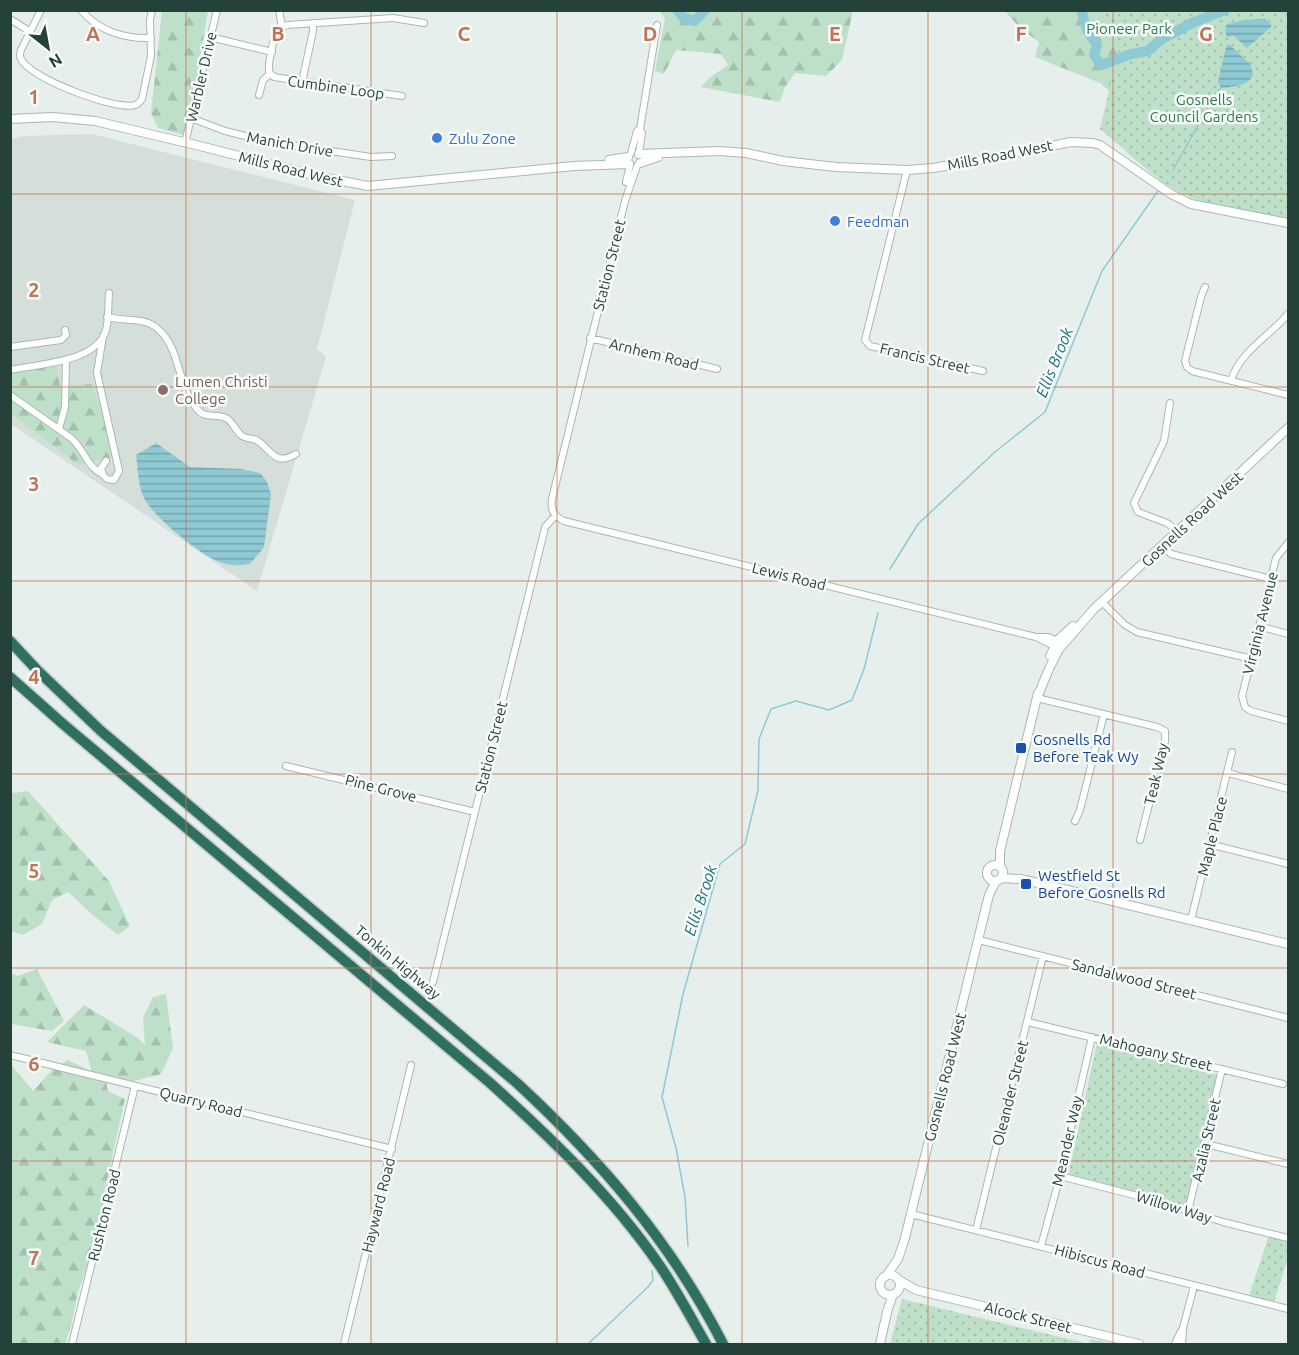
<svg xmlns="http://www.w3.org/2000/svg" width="1299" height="1355" font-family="Ubuntu,sans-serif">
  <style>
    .built { fill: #d4dfda }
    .forest { fill: url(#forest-firs) }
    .park { fill: url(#park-dots) }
    .water { fill: url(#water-rules) }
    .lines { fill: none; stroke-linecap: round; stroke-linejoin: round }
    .stream { stroke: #8ec9d4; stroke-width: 1.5 }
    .river { stroke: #8ec9d4; stroke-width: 10 }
    .street-casing { stroke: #a8b8b2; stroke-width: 8 }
    .secondary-casing { stroke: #a4bbb3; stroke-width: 10 }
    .highway-casing { stroke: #c2cac8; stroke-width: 13 }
    .street { stroke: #fff; stroke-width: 6 }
    .secondary { stroke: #fff; stroke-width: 8 }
    .highway { stroke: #2f6f62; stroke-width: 10 }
    .grid { fill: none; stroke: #c07456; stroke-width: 1.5; stroke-opacity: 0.55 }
    .shop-dot { fill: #3f7fe0; stroke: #f7fbf9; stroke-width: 2 }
    .education-dot { fill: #8d6e63; stroke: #f7fbf9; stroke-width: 2 }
    .transit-dot { fill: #1a4fb4; stroke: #f7fbf9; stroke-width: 2 }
    .labels { text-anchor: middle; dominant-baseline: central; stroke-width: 5; stroke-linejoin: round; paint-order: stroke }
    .park-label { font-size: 15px; fill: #2d7a4b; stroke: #f7fbf9 }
    .street-label { font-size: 15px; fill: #24423a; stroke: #f7fbf9 }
    .shop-label { font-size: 15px; fill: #366cbe; stroke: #f7fbf9; text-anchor: start }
    .education-label { font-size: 15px; fill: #785e54; stroke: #f7fbf9; text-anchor: start }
    .transit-label { font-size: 15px; fill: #164399; stroke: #f7fbf9; text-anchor: start }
    .water-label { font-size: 16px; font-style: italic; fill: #1c6f80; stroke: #f7fbf9 }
    .grid-label { font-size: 20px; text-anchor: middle; font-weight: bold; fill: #c07456; stroke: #f7fbf9; stroke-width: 5; stroke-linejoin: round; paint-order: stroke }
  </style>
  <defs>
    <pattern id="forest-firs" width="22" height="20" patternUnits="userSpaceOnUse" patternTransform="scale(1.5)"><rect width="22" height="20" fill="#bfe0c8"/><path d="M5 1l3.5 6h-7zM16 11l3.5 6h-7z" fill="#a4c1ad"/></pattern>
    <pattern id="park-dots" width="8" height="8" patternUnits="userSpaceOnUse" patternTransform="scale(1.5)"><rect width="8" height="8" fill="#bfe0c8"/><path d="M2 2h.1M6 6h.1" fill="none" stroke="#a4c1ad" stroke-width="1.8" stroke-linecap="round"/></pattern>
    <pattern id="water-rules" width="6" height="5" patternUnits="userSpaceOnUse" patternTransform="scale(1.5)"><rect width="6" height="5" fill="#8ec9d4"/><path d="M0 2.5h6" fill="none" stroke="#74a5ad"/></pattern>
  </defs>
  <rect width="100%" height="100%" fill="#e6efeb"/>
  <path class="built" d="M 92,134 L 355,200 L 317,349 L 326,357 L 257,591 L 11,424 L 10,139 L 25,136 Z"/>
  <path class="forest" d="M 1288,10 L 1288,14 L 1119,48 L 1109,91 L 1100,83 L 1035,57 L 1039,42 L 1019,27 L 1005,11 Z
    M 162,11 L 208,11 L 187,136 L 158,128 L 151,113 Z
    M 659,11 L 853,11 L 842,60 L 826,76 L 795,73 L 785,87 L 780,102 L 701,87 L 709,78 L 728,65 L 721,54 L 676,50 L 664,74 L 655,71 L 665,18 Z
    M 55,357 L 60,386 L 91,384 L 112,439 L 110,458 L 78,465 L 11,414 L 10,368 Z
    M 28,791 L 109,881 L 130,926 L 118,935 L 94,916 L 68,892 L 52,900 L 42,924 L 23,935 L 11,931 L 11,793 Z
    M 37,969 L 64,1021 L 52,1031 L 11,1024 L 11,973 L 18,976 Z
    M 166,994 L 173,1048 L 161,1074 L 126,1083 L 105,1077 L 108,1091 L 125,1099 L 89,1261 L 78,1292 L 71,1326 L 65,1344 L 11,1344 L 10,1063 L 33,1091 L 53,1069 L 68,1060 L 92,1072 L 86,1051 L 47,1042 L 84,1005 L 138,1038 L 145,1045 L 143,1018 L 153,997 Z"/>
  <path class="park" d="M 1098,11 L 1288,11 L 1288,224 C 1253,216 1199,205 1169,186 C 1147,172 1121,146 1100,129 L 1119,48 Z
    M 1097,1043 L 1218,1075 L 1186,1206 L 1068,1176 Z
    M 1270,1232 L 1288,1238 L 1288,1258 L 1273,1305 L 1248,1299 Z
    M 902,1299 L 1089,1344 L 1091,1339 L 1114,1344 L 890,1344 Z"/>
  <path class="water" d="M 1265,19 L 1271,24 L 1271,27 L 1247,48 L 1234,36 L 1227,37 L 1225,30 L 1227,24 L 1244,20 Z
    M 1229,44 L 1251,65 L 1253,75 C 1247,87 1233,86 1221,88 L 1218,82 L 1226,47 Z
    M 156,443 L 190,467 L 241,469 L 260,473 L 267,482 L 271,494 L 264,547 L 250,564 C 238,566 227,566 215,560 C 196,551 151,515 143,496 C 138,484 138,468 136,455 Z"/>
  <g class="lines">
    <path class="stream" d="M 1173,170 L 1216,93 L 1221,88
      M 890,569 L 918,524 L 995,452 L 1045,412 L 1102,271 L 1158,191
      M 688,1246 L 685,1197 L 676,1148 L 662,1097 L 683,994 L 720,864 L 745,844 L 758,790 L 759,739 L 771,709 L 796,701 L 829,710 L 852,700 L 864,669 L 878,613
      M 588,1344 L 648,1287 L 653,1280 L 652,1271"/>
    <path class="river" d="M 677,10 L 684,18 L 695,21 L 705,10
      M 1081,10 L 1087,30 L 1097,45 L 1094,55 L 1101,65 L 1131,54 L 1148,51 L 1160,40 L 1192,23 L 1225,10"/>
    <g class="street-casing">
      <path id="street" d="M 41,10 L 21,50 C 20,53 19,55 21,59 C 29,78 116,111 135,105 C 139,104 140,101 142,99 L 151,56 L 150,20 L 152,10
        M 81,10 C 98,31 125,39 151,38
        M 279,10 L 282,27
        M 10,19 L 29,31
        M 210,37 L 272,52
        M 302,82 L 313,31 L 313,23
        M 259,95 L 263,80 L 270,74
        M 402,96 L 274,77 L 269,72 C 268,64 273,38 278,31 C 280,27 283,27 287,25 L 393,18 L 424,23
        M 191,118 L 225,131 L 270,142 L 371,157 L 392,156
        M 185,143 L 217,10
        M 631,153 L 637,131 L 640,129
        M 639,153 L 642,133 L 640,129 L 657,25
        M 637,166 L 625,201 L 552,499 C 550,510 554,516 564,521 L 1036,637 L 1056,647
        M 907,170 L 865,340 L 870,346 L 983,371
        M 626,182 L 630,165
        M 1205,287 L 1201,297 L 1185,361 L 1187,367 L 1192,371 L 1288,395
        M 107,317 C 125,322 145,316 159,330 C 180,349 178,384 194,405 C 205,422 213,412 226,418 C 233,422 235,430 241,435 C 246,440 253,437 258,441 C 273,452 275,466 296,454
        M 103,336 L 97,373 L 119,471 L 114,480 L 107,479 L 103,475 L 101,468 L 106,461
        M 590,338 L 717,369
        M 10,347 L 61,340 L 66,335 L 65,330
        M 10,370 C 37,364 97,363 106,330 C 109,319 108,305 109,293
        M 1231,381 C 1239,352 1270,336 1288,314
        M 10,395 L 71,438 C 84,449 87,467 102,474
        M 1170,403 L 1164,441 L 1134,503 L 1138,512 L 1167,523 L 1178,532
        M 59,429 L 65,407 L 66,360
        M 1288,543 L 1276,558 L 1242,696 L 1245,707 L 1251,711 L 1288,721
        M 1162,546 L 1171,554 L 1271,579
        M 1102,602 L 1125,625 L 1137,632 L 1252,659
        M 1259,626 L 1288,634
        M 1039,637 L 1048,637 L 1061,642
        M 1037,698 L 1157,727 L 1165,731 L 1165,741 L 1140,840
        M 286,766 L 475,812
        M 1228,773 L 1288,789
        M 1075,821 L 1080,810 L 1104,714
        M 1209,844 L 1288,864
        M 1191,920 L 1232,752
        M 979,940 L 1288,1018
        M 433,982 L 544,532 L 545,527 L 555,516
        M 1028,1022 L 1283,1084
        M 10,1055 L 392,1149
        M 1206,1144 L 1288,1164
        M 1060,1176 L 1157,1201 L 1223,1222 L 1288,1238
        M 1188,1211 L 1222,1069
        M 911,1214 L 1288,1309
        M 976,1230 L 1043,956
        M 1041,1246 L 1060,1176 L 1092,1037
        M 72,1344 L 135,1086
        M 344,1344 L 411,1065
        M 1175,1344 L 1181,1331
        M 1182,1344 L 1183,1328 L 1194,1286"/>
    </g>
    <g class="secondary-casing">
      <path id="secondary" d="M 10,119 L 53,117 L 95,121 L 204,147 L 321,177 L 368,186 L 574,166 L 629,164
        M 639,154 L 719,151 L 746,153 L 783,161 L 836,167 L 907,170 L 933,168 L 986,159 L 1071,142 L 1093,143 L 1100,145 L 1171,194 L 1191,204 L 1288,223
        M 609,160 L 628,157
        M 640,163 L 658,157
        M 1050,656 L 1058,640 L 1073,626
        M 1037,698 L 1048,671 L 1059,649 L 1094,609 L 1288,428
        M987 873a8 8 0 1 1 16 0a8 8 0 1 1-16 0Z
        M 1000,867 L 1000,851 L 1038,693
        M 1001,878 L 1020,879 L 1047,885 L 1288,944
        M 887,1275 L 898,1259 L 905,1238 L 989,895 L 996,881
        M880 1285a10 10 0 1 1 20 0a10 10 0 1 1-20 0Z
        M 899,1280 L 916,1290 L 1139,1344
        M 880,1344 L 887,1312 L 893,1294"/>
    </g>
    <g class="highway-casing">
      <path id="highway" d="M 10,641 L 37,670 L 101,731 L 518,1084 C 601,1161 671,1242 723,1344
        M 10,677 L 63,724 L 489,1082 C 551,1138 612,1196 660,1266 C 677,1291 691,1318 706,1344"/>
    </g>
    <use href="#street" class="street"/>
    <use href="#secondary" class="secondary"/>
    <use href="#highway" class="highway"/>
  </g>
  <path class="grid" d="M 186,10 L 186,1344M 371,10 L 371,1344M 557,10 L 557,1344M 742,10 L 742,1344M 928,10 L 928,1344M 1113,10 L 1113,1344M 10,194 L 1288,194M 10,387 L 1288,387M 10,581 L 1288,581M 10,774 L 1288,774M 10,968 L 1288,968M 10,1161 L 1288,1161"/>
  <g class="shop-dot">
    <circle cx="437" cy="138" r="6"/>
    <circle cx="835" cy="221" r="6"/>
  </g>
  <circle class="education-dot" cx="163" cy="390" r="6"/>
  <g class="transit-dot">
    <rect x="1015" y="742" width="12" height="12" rx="3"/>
    <rect x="1020" y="878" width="12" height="12" rx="3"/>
  </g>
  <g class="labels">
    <g class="park-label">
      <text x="1129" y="28">Pioneer Park</text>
      <text x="1204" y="99">Gosnells<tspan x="1204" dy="17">Council Gardens</tspan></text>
    </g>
    <g class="street-label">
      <text transform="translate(201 77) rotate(-77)">Warbler Drive</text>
      <text transform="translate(336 87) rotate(8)">Cumbine Loop</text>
      <text transform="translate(290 144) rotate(10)">Manich Drive</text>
      <text transform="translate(1000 155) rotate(-11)">Mills Road West</text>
      <text transform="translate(291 169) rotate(14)">Mills Road West</text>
      <text transform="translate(609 265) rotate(-76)">Station Street</text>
      <text transform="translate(654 354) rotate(14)">Arnhem Road</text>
      <text transform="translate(925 358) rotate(13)">Francis Street</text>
      <text transform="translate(1192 519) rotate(-43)">Gosnells Road West</text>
      <text transform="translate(789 576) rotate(14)">Lewis Road</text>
      <text transform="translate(1260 623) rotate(-76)">Virginia Avenue</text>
      <text transform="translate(491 747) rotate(-76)">Station Street</text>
      <text transform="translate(1156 774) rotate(-77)">Teak Way</text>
      <text transform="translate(381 788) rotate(14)">Pine Grove</text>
      <text transform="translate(1212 836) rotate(-76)">Maple Place</text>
      <text transform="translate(398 962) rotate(40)">Tonkin Highway</text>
      <text transform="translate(1134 979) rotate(14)">Sandalwood Street</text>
      <text transform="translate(1156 1052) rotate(14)">Mahogany Street</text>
      <text transform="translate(945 1077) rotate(-76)">Gosnells Road West</text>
      <text transform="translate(1010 1093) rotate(-76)">Oleander Street</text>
      <text transform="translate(201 1102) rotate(14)">Quarry Road</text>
      <text transform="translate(1206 1140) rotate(-77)">Azalia Street</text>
      <text transform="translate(1067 1141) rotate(-77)">Meander Way</text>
      <text transform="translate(378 1205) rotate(-76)">Hayward Road</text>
      <text transform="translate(1174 1207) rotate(17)">Willow Way</text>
      <text transform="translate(104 1215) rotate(-76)">Rushton Road</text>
      <text transform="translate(1100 1261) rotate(15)">Hibiscus Road</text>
      <text transform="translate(1028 1317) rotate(14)">Alcock Street</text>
    </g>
    <g class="shop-label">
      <text x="449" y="138">Zulu Zone</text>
      <text x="847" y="221">Feedman</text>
    </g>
    <g class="education-label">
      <text x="175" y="381">Lumen Christi<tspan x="175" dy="17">College</tspan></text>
    </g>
    <g class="transit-label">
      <text x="1033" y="739">Gosnells Rd<tspan x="1033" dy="17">Before Teak Wy</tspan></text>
      <text x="1038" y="875">Westfield St<tspan x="1038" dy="17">Before Gosnells Rd</tspan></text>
    </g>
    <g class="water-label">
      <text transform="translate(1054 362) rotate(-68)">Ellis Brook</text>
      <text transform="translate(700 900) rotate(-72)">Ellis Brook</text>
    </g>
  </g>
  <g class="grid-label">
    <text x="93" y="41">A</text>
    <text x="278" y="41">B</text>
    <text x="464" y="41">C</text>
    <text x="650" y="41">D</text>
    <text x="835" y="41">E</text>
    <text x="1021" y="41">F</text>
    <text x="1206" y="41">G</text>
    <text x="34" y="104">1</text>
    <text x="34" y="297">2</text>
    <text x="34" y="491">3</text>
    <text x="34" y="684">4</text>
    <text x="34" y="878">5</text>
    <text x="34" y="1071">6</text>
    <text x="34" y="1265">7</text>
  </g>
  <rect width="1299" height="1355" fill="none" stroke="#24423a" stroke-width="24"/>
  <g transform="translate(48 48) rotate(149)" stroke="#f7fbf9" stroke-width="4.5" paint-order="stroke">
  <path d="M0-4.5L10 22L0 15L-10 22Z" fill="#24423a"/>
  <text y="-9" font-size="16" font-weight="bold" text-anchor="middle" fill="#24423a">N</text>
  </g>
</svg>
